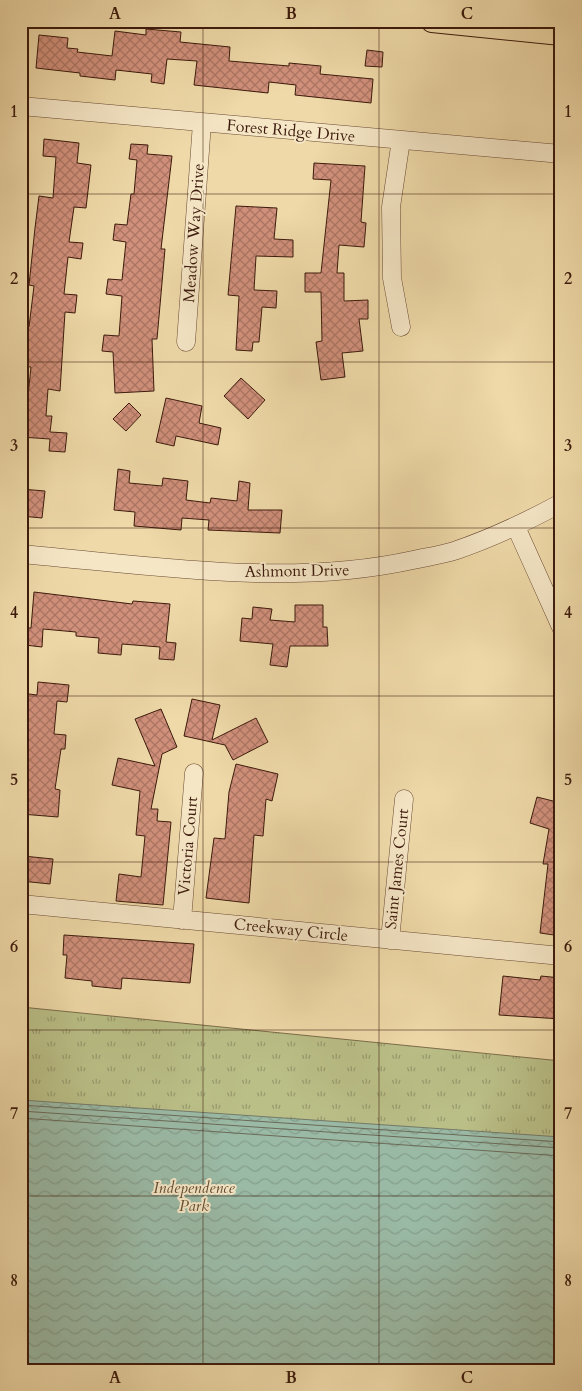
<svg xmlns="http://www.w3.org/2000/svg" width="582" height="1391" font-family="Cardo,serif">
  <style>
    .grass { fill: url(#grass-tufts); stroke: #7b6c4a }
    .water { fill: url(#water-waves); stroke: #747a68 }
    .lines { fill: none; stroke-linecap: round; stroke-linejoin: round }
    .shore { stroke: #6b6a59; stroke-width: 1 }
    .building { fill: url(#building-cross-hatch); stroke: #3c1a0c }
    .minor-casing { stroke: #694a33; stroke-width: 19 }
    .major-casing { stroke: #3c1a0c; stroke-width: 24 }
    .minor { stroke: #f5e6c6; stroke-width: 18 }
    .major { stroke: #efd9a8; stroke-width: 22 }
    .grid { fill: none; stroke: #3c1a0c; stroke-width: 1; stroke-opacity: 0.55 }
    .labels { text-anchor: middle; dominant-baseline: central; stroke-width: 4; stroke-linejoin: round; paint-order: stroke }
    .street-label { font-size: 16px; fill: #3c1a0c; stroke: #f5e6c6 }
    .park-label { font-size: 16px; font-style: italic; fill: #624c31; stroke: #f5e6c6 }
    .neatline { fill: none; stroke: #3c1a0c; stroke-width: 2 }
    .grid-label { font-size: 16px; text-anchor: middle; font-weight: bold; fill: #3c1a0c }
  </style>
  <defs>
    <pattern id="grass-tufts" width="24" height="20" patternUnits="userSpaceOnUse" patternTransform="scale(1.25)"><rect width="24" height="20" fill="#babf87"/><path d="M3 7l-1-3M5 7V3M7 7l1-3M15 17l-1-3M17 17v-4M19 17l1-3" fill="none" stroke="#989a6d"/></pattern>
    <pattern id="water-waves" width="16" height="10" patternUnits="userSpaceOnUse" patternTransform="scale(1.25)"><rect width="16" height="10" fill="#9abaa6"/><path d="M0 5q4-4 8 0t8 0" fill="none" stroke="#869f8e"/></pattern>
    <pattern id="building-cross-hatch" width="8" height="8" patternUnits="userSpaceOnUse" patternTransform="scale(1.25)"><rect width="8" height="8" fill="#d1907b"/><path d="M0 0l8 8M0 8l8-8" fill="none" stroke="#ab7563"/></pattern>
  </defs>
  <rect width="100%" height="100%" fill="#efd9a8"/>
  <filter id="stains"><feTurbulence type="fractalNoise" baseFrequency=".004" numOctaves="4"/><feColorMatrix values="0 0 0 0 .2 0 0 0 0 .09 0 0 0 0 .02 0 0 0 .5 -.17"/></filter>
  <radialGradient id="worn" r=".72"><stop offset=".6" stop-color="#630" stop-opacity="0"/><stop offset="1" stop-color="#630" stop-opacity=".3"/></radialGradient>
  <path class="grass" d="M 21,1007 L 561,1061 L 561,1370 L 21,1370 Z"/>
  <path class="water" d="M 21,1100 L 561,1137 L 561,1370 L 21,1370 Z"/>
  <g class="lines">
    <path class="shore" d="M 21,1105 L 561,1142
      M 21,1111 L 561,1148
      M 21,1118 L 561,1156"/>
  </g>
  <path class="building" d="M 146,29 L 181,32 L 180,42 L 230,47 L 229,61 L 289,66 L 289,63 L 321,66 L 320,74 L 373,79 L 371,103 L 295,95 L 296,85 L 269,82 L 268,93 L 194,85 L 197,61 L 167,59 L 164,84 L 151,82 L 152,74 L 116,70 L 115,80 L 80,76 L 80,73 L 36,68 L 39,35 L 68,38 L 67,48 L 78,49 L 77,52 L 112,56 L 115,31 L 146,35 Z
    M 367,50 L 383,52 L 382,67 L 365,66 Z
    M 44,139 L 79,143 L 77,163 L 91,165 L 86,208 L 74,207 L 69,242 L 83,243 L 81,259 L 68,257 L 64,294 L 77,295 L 75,313 L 65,312 L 60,391 L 48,389 L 46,416 L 52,416 L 50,432 L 67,433 L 65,452 L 49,451 L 50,439 L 21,437 L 21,396 L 28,396 L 31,367 L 21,366 L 21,349 L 23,327 L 29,327 L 34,286 L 29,285 L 35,228 L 39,196 L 53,198 L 56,157 L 43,156 Z
    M 131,144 L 148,145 L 147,154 L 172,156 L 161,249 L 165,249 L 157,339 L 152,339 L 154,391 L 115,393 L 113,352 L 102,351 L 104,335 L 119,336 L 122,296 L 106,294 L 108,279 L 122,280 L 126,242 L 113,240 L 115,224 L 127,225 L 131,194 L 134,194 L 137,160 L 129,159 Z
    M 314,163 L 365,166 L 361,222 L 366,223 L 364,247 L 339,245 L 337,273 L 344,273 L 344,301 L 368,300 L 368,319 L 359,319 L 363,351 L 342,353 L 345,377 L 321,380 L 316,342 L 322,341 L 321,292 L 305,292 L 305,273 L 321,273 L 331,180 L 313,179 Z
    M 236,206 L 277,208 L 274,239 L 293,240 L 293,257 L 256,256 L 254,290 L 277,291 L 276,308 L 262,307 L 259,342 L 253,342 L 252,351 L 236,350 L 239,296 L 228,295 Z
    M 241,378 L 265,400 L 248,419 L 224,396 Z
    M 166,398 L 202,406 L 199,423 L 221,428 L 218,445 L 176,436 L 174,446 L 156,442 Z
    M 129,403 L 141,415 L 126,431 L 113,419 Z
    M 118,469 L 130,471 L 129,483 L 162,486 L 163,478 L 188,481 L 186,500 L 210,503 L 211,498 L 237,501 L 239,481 L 250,483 L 248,510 L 282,510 L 280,533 L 208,530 L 209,520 L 182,518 L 181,530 L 134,526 L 135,512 L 114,510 Z
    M 21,489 L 45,491 L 42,518 L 21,516 Z
    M 34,592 L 132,604 L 133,601 L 170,604 L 166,642 L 176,643 L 174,660 L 159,659 L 160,647 L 122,644 L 121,655 L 98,653 L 99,638 L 76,636 L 76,632 L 43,629 L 42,647 L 25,645 L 26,628 L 31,628 Z
    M 295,605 L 323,605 L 323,627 L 327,627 L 328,646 L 290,646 L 287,667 L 270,665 L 273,644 L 240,641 L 242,618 L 252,619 L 253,607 L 272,609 L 270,620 L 295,622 Z
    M 38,682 L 69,685 L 67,702 L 57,701 L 54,734 L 66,735 L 65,749 L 61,749 L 55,789 L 60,790 L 58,817 L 21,814 L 21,693 L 37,695 Z
    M 192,699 L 220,705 L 212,740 L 256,718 L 268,742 L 233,760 L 225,745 L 184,736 Z
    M 161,709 L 177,747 L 162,754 L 151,809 L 158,809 L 157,821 L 171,822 L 163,905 L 116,901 L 119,874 L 141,877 L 145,836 L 136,835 L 140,791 L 112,785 L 118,758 L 155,766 L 135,719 Z
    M 236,764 L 278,774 L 272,801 L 266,799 L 263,836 L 254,835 L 249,903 L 206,898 L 214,838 L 225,839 L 229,792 Z
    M 537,797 L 561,803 L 561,936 L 540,933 L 548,864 L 543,864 L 549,829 L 530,823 Z
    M 23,856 L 53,859 L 50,884 L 21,881 Z
    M 64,935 L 194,944 L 190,983 L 122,978 L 121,989 L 92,986 L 92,981 L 65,978 L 67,955 L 63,955 Z
    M 503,976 L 540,980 L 541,976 L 561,978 L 561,1019 L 499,1015 Z"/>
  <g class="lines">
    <g class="minor-casing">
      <path id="minor" d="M 21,106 L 561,154
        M 401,327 L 392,278 L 391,207 L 401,140
        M 186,342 L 202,123
        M 516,527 L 561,627
        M 21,554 C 150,565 286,588 413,560 C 427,557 441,555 454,551 C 492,538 526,522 561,503
        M 21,904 L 561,956
        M 182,920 L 194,773
        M 390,940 L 404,799"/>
    </g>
    <g class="major-casing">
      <path id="major" d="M 432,21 L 561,34"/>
    </g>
    <use href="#minor" class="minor"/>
    <use href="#major" class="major"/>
  </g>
  <path class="grid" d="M 203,21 L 203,1370M 379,21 L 379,1370M 21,194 L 561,194M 21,362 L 561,362M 21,528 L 561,528M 21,696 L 561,696M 21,862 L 561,862M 21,1030 L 561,1030M 21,1196 L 561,1196"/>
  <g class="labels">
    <g class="street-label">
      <text transform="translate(291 131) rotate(5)">Forest Ridge Drive</text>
      <text transform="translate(194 233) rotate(-86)">Meadow Way Drive</text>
      <text transform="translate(297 571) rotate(-1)">Ashmont Drive</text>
      <text transform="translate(188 846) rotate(-85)">Victoria Court</text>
      <text transform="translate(397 869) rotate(-84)">Saint James Court</text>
      <text transform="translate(291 930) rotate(6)">Creekway Circle</text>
    </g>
    <g class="park-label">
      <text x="194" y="1188">Independence<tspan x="194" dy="18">Park</tspan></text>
    </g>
  </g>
  <rect width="582" height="1391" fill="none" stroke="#efd9a8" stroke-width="55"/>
  <rect x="28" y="28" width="526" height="1336" class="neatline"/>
  <g class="grid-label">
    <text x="115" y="19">A</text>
    <text x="291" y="19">B</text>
    <text x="467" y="19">C</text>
    <text x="14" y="117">1</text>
    <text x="568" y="117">1</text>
    <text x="14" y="284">2</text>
    <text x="568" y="284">2</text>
    <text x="14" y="451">3</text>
    <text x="568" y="451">3</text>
    <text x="14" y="618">4</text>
    <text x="568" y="618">4</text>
    <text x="14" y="785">5</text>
    <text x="568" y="785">5</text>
    <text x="14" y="952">6</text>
    <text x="568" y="952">6</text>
    <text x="14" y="1119">7</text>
    <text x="568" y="1119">7</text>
    <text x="14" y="1286">8</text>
    <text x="568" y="1286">8</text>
    <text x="115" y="1383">A</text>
    <text x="291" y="1383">B</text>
    <text x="467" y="1383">C</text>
  </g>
  <rect width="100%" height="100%" filter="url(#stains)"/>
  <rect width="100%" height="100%" fill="url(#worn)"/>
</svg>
